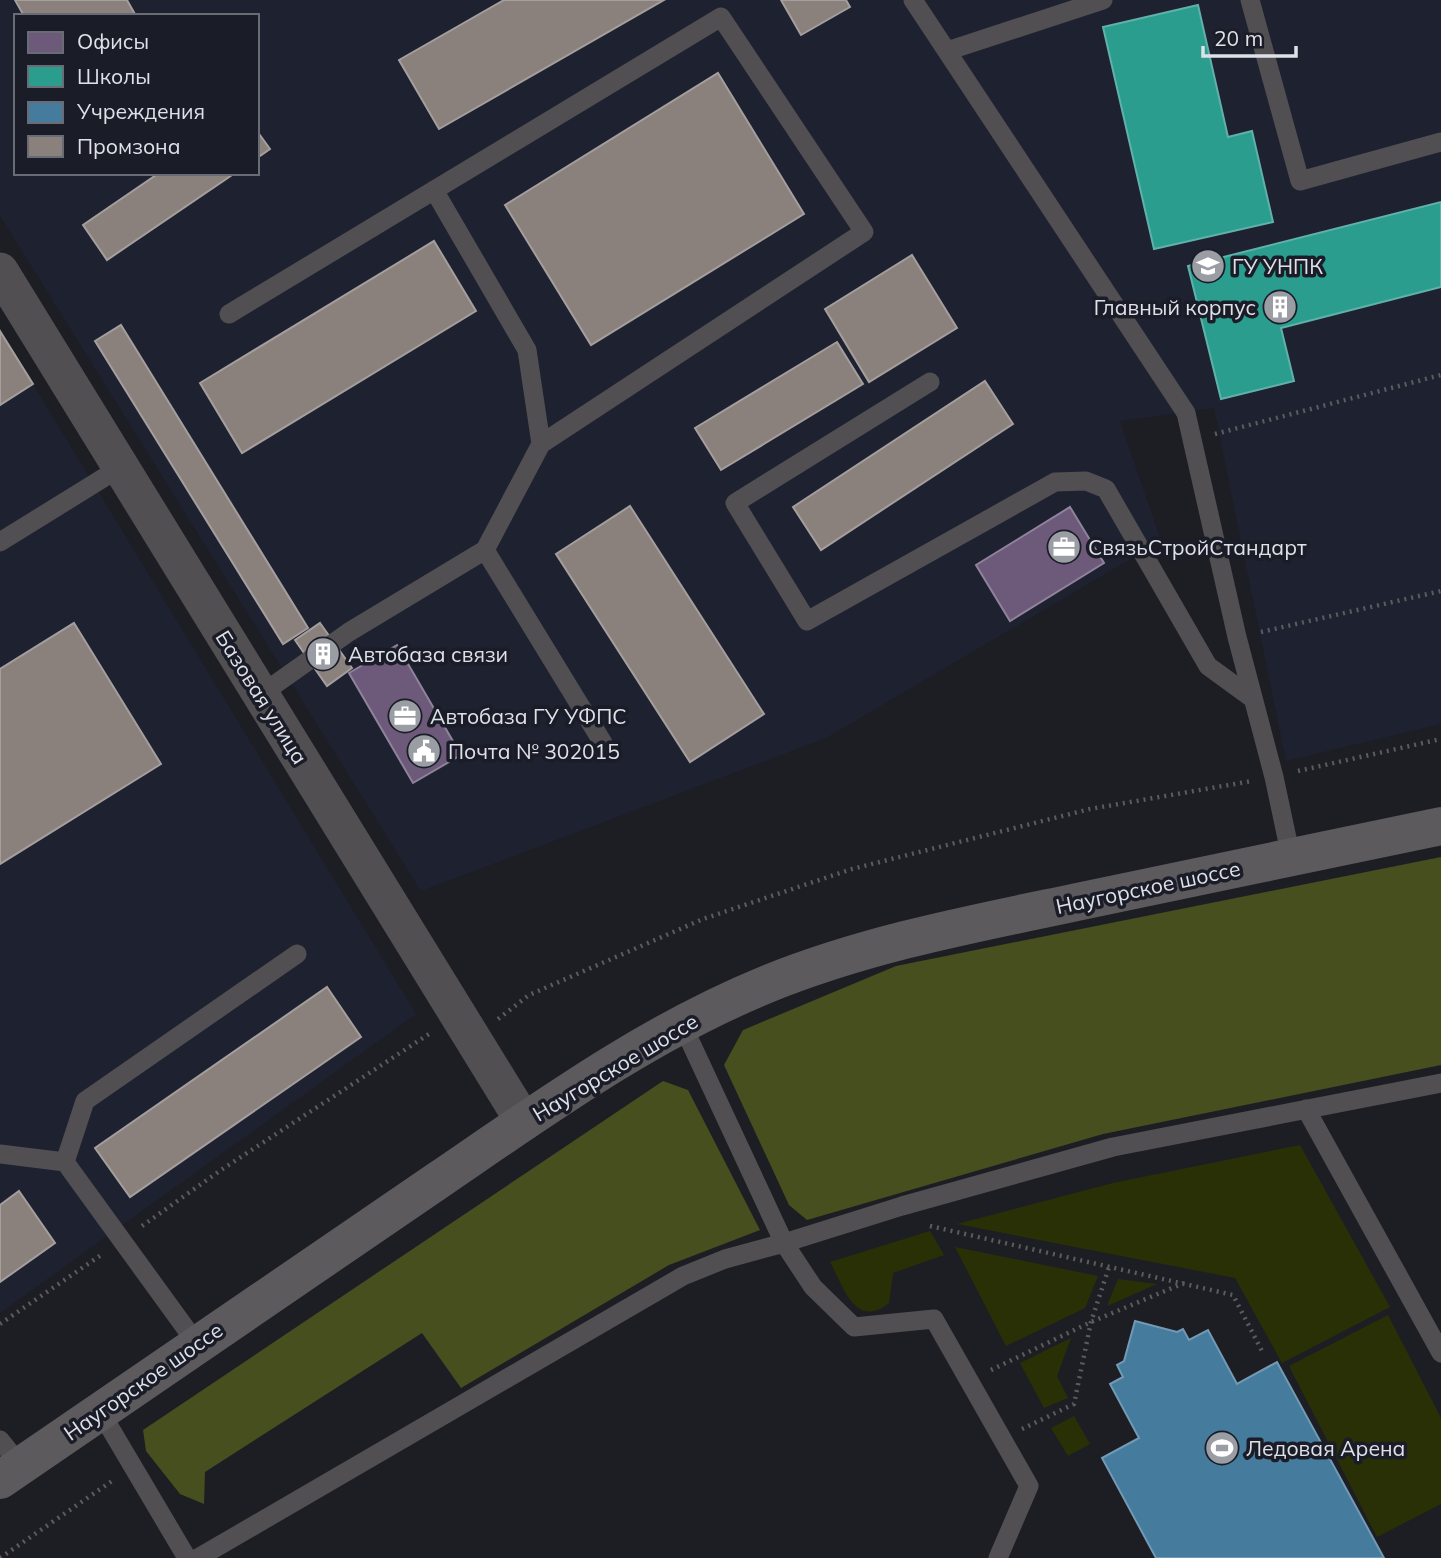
<svg xmlns="http://www.w3.org/2000/svg" width="1441" height="1558" font-family="Mulish,sans-serif">
  <style>
    .built { fill: #1e2130; fill-rule: evenodd }
    .green { fill: #2a3006 }
    .forest { fill: #474f1f }
    .offices { fill: #6d597a; stroke: #8f829b; stroke-width: 2 }
    .schools { fill: #2a9d8f; stroke: #60b1aa; stroke-width: 2 }
    .public { fill: #457b9d; stroke: #739ab4; stroke-width: 2 }
    .industry { fill: #8a817c; stroke: #a49e9d; stroke-width: 2 }
    .lines { fill: none; stroke-linecap: round; stroke-linejoin: round }
    .path { stroke: #5c5b5e; stroke-width: 4.5; stroke-dasharray: 2 5; stroke-linecap: butt }
    .lane { stroke: #514f51; stroke-width: 19 }
    .street { stroke: #514f51; stroke-width: 37 }
    .secondary { stroke: #5d5a5d; stroke-width: 38 }
    .labels { text-anchor: middle; dominant-baseline: central; stroke-width: 7; stroke-linejoin: round; paint-order: stroke }
    .poi-label { font-size: 21px; fill: #dfe1e9; stroke: #1a1c27; text-anchor: start }
    .street-label { font-size: 21px; fill: #dfe1e9; stroke: #1a1c27 }
  </style>
  <rect width="100%" height="100%" fill="#1d1e24"/>
  <path class="built" d="M 0,0 L 1441,0 L 1441,724 L 1286,761 L 1214,408 L 1120,421 L 1161,541 L 826,738 L 421,891 L 0,216 ZM 16,16 L 257,16 L 257,173 L 16,173 Z
    M 0,330 L 416,1014 L 0,1313 Z"/>
  <path class="green" d="M 1300,1145 L 1390,1307 L 1282,1363 L 1235,1278 L 957,1224 L 1113,1183 Z
    M 930,1231 L 944,1255 L 893,1273 L 889,1303 C 855,1330 844,1287 830,1262 Z
    M 955,1247 L 1098,1276 L 1085,1308 L 1006,1346 Z
    M 1118,1279 L 1157,1284 L 1107,1306 Z
    M 1388,1315 L 1441,1418 L 1441,1504 L 1377,1537 L 1289,1366 Z
    M 1071,1338 L 1057,1376 L 1068,1398 L 1044,1408 L 1020,1363 Z
    M 1074,1416 L 1090,1444 L 1068,1456 L 1051,1428 Z"/>
  <path class="forest" d="M 1441,857 L 1441,1065 L 1103,1134 L 807,1220 L 789,1205 L 724,1065 L 743,1030 L 896,966 Z
    M 663,1081 L 688,1090 L 760,1230 L 669,1265 L 461,1388 L 422,1333 L 205,1472 L 204,1504 L 180,1494 L 146,1451 L 143,1430 Z"/>
  <path class="offices" d="M 1070,507 L 1104,563 L 1010,621 L 976,565 Z
    M 397,645 L 461,755 L 413,783 L 349,673 Z"/>
  <path class="schools" d="M 1198,5 L 1228,137 L 1252,131 L 1273,222 L 1154,249 L 1103,27 Z
    M 1441,202 L 1441,287 L 1281,328 L 1294,381 L 1221,399 L 1188,266 Z"/>
  <path class="public" d="M 1135,1321 L 1177,1332 L 1183,1329 L 1189,1340 L 1208,1330 L 1237,1384 L 1277,1362 L 1384,1558 L 1156,1558 L 1102,1458 L 1139,1438 L 1110,1384 L 1123,1377 L 1117,1365 L 1124,1361 Z"/>
  <path class="industry" d="M 15,0 L 127,0 L 136,16 L 24,16 Z
    M 504,0 L 664,0 L 439,129 L 399,60 Z
    M 781,0 L 846,0 L 850,7 L 801,35 Z
    M 718,73 L 804,214 L 591,345 L 505,205 Z
    M 257,131 L 270,149 L 257,158 Z
    M 159,173 L 235,173 L 107,260 L 83,225 Z
    M 434,241 L 476,311 L 242,453 L 200,383 Z
    M 912,255 L 957,328 L 869,382 L 825,309 Z
    M 121,325 L 308,628 L 283,644 L 95,341 Z
    M 0,331 L 33,384 L 0,405 Z
    M 837,342 L 863,384 L 721,470 L 695,428 Z
    M 985,381 L 1013,424 L 821,550 L 793,507 Z
    M 630,506 L 764,714 L 690,762 L 556,554 Z
    M 74,623 L 161,764 L 0,864 L 0,669 Z
    M 320,623 L 352,668 L 327,686 L 295,640 Z
    M 327,987 L 361,1037 L 130,1197 L 95,1148 Z
    M 19,1191 L 55,1243 L 0,1282 L 0,1205 Z"/>
  <g class="lines">
    <path class="path" d="M 1215,434 L 1441,375
      M 1261,632 L 1441,591
      M 1298,771 L 1441,739
      M 498,1019 L 529,995 L 703,919 L 852,869 L 1090,809 L 1252,781
      M 142,1226 L 221,1170 L 429,1034 L 432,1034
      M 930,1226 L 1233,1295 L 1263,1353
      M 0,1324 L 104,1253
      M 991,1370 L 1091,1322 L 1184,1283
      M 1022,1429 L 1074,1404 L 1091,1322 L 1109,1267
      M 0,1558 L 112,1481"/>
    <path class="lane" d="M 913,0 L 1186,413 L 1237,637 L 1274,777 L 1291,857
      M 1250,0 L 1300,181 L 1441,142
      M 947,51 L 1103,0
      M 434,190 L 527,350 L 541,444
      M 229,314 L 721,17 L 864,232 L 541,444 L 485,550
      M 930,382 L 735,503 L 807,621 L 1055,482 L 1086,481 L 1106,489 L 1208,666 L 1252,698
      M 0,542 L 121,467
      M 260,695 L 349,632 L 485,550 L 603,743
      M 682,1024 L 784,1243 L 813,1287 L 854,1327 L 934,1319 L 1029,1486 L 998,1558
      M 1306,1109 L 1441,1353
      M 0,1154 L 65,1162
      M 197,1344 L 65,1162 L 85,1101 L 297,954
      M 100,1411 L 187,1558
      M 0,1440 L 21,1466
      M 198,1558 L 683,1276 L 725,1259 L 784,1243 L 902,1206 L 1113,1147 L 1441,1083"/>
    <path class="street" d="M 0,271 L 524,1122"/>
    <path class="secondary" d="M 0,1480 C 147,1380 293,1279 440,1179 C 544,1108 648,1033 765,985 C 865,944 972,924 1077,902 C 1198,877 1320,851 1441,826"/>
  </g>
  <defs>
    <g id="university-disc" transform="scale(1.75)"><circle r="9.5" fill="#9b9da4" stroke="#1a1c27"/><path d="M0-5L7-2L0 1L-7-2ZM-4 1L0 2.5L4 1V4Q0 6-4 4Z" fill="#fff"/></g>
    <g id="building-disc" transform="scale(1.75)"><circle r="9.5" fill="#9b9da4" stroke="#1a1c27"/><path d="M-4-6H4V6H1V3H-1V6H-4ZM-2.5-4.3h1.7v1.8h-1.7ZM.8-4.3h1.7v1.8H.8ZM-2.5-1h1.7V.8h-1.7ZM.8-1h1.7V.8H.8Z" fill="#fff"/></g>
    <g id="office-disc" transform="scale(1.75)"><circle r="9.5" fill="#9b9da4" stroke="#1a1c27"/><path d="M-6-3h4V-5.5h4V-3h4V5H-6ZM-1-4.5V-3h2v-1.5ZM-6 0V1H6V0Z" fill="#fff"/></g>
    <g id="civic-disc" transform="scale(1.75)"><circle r="9.5" fill="#9b9da4" stroke="#1a1c27"/><path d="M-.6-6.5H3V-4.5H.6V-3L4-1V1h2V6H-6V1h2V-1L-.6-3ZM-1.2 2.5V6h2.4V2.5Z" fill="#fff"/></g>
    <g id="stadium-disc" transform="scale(1.75)"><circle r="9.5" fill="#9b9da4" stroke="#1a1c27"/><path d="M0-5a6.5 5 0 1 0 0 10a6.5 5 0 1 0 0-10ZM-3.5-1.8h7v3.6h-7Z" fill="#fff"/></g>
  </defs>
  <g fill-rule="evenodd">
    <use href="#university-disc" x="1208" y="266"/>
    <use href="#building-disc" x="1280" y="307"/>
    <use href="#office-disc" x="1064" y="547"/>
    <use href="#building-disc" x="323" y="654"/>
    <use href="#office-disc" x="405" y="716"/>
    <use href="#civic-disc" x="424" y="751"/>
    <use href="#stadium-disc" x="1222" y="1448"/>
  </g>
  <g class="labels">
    <g class="poi-label">
      <text x="1232" y="266">ГУ УНПК</text>
      <text x="1256" y="307" text-anchor="end">Главный корпус</text>
      <text x="1088" y="547">СвязьСтройСтандарт</text>
      <text x="348" y="654">Автобаза связи</text>
      <text x="430" y="716">Автобаза ГУ УФПС</text>
      <text x="448" y="751">Почта № 302015</text>
      <text x="1246" y="1448">Ледовая Арена</text>
    </g>
    <g class="street-label">
      <text transform="translate(262 697) rotate(58)">Базовая улица</text>
      <text transform="translate(1148 887) rotate(-12)">Наугорское шоссе</text>
      <text transform="translate(615 1067) rotate(-31)">Наугорское шоссе</text>
      <text transform="translate(143 1381) rotate(-35)">Наугорское шоссе</text>
    </g>
  </g>
  <rect x="14" y="14" width="245" height="161" fill="#1a1c27" stroke="#696b75" stroke-width="2"/>
  <rect x="28" y="32" width="35" height="21" fill="#6d597a" stroke="#696b75" stroke-width="2"/>
  <text x="77" y="49" font-size="21" fill="#dfe1e9">Офисы</text>
  <rect x="28" y="66" width="35" height="21" fill="#2a9d8f" stroke="#696b75" stroke-width="2"/>
  <text x="77" y="84" font-size="21" fill="#dfe1e9">Школы</text>
  <rect x="28" y="102" width="35" height="21" fill="#457b9d" stroke="#696b75" stroke-width="2"/>
  <text x="77" y="119" font-size="21" fill="#dfe1e9">Учреждения</text>
  <rect x="28" y="136" width="35" height="21" fill="#8a817c" stroke="#696b75" stroke-width="2"/>
  <text x="77" y="154" font-size="21" fill="#dfe1e9">Промзона</text>
  <path d="M1203 46v10h93v-10" fill="none" stroke="#dfe1e9" stroke-width="3.5"/>
  <text x="1214" y="46" font-size="21" fill="#dfe1e9" stroke="#1a1c27" stroke-width="5" paint-order="stroke">20 m</text>
</svg>
